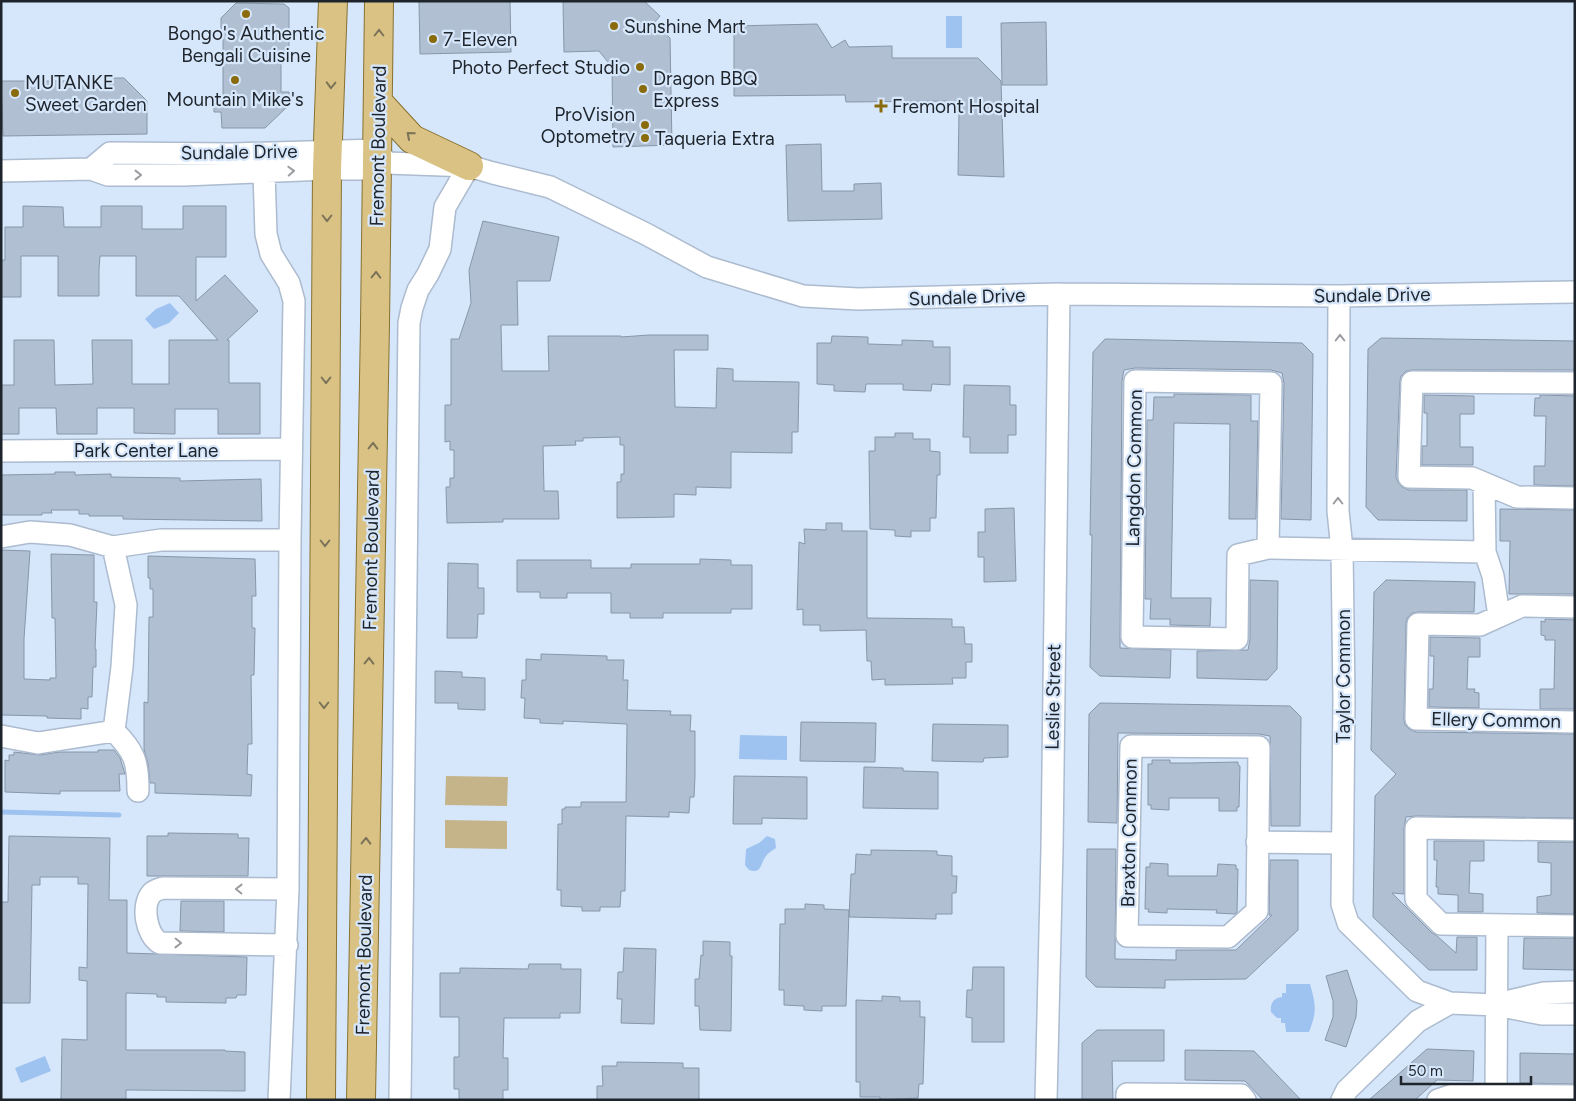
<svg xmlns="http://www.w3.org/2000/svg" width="1576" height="1101" font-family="Figtree,sans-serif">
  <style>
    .green { fill: #c5b48a }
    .water { fill: #9ec3f1 }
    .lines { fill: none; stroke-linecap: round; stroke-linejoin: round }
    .stream { stroke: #9ec3f1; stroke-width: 5 }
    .building { fill: #b0bfd2; stroke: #8896a9 }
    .minor-casing { stroke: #acbbce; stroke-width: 24 }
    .primary-casing { stroke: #877130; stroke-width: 30 }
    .minor { stroke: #fff; stroke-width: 21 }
    .primary { stroke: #d9c284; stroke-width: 28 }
    .oneway { stroke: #7c7358 }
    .oneway2 { stroke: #9a9ca0 }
    .poi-dot { fill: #8a6b0b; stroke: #d7e7fb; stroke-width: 2 }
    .labels { text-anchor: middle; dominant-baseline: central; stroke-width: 4.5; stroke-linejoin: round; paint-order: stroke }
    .poi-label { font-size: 19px; fill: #1e242b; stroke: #d7e7fb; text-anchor: start }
    .street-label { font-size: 19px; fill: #1e242b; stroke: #d7e7fb }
  </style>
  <rect width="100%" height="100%" fill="#d7e7fb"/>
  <path class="green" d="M 446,776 L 508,777 L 507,806 L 445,805 Z
    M 445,820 L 507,821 L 507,849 L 445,848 Z"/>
  <path class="water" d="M 946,16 L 962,16 L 962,48 L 946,48 Z
    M 170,303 L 179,313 L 169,323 L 154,329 L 145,319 L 156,309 Z
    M 740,735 L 787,736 L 787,760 L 739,759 Z
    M 767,836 L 775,839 L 776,848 C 773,850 768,853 766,856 C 760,864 762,874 749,870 L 745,865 L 746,849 L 759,843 Z
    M 1286,984 L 1310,984 C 1316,1005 1317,1012 1309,1032 L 1286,1032 L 1285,1023 L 1281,1023 L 1281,1018 L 1277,1018 L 1271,1012 C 1270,1004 1273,998 1282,997 L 1282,993 L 1286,993 Z
    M 45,1056 L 51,1071 L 21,1083 L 15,1068 Z"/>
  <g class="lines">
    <path class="stream" d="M 1,812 L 119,815"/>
  </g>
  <path class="building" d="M 419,1 L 510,1 L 511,52 L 420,54 Z
    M 563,1 L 644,1 L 660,16 L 654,23 L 670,38 L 672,145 L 613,147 L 612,67 L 599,51 L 564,52 Z
    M 236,3 L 284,4 L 289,8 L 289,52 L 281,52 L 281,92 L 289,92 L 289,105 L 265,128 L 222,128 L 221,112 L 214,112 L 214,97 L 223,97 L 223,32 L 221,32 L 221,18 Z
    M 1046,22 L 1047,85 L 1002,85 L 1001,23 Z
    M 817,24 L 832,48 L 845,40 L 849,47 L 892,46 L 892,58 L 978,58 L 1001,81 L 1004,177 L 958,175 L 959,111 L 948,101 L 846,102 L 845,95 L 734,96 L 734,26 Z
    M 110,78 L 124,78 L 147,101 L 147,134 L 3,136 L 1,81 L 67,81 L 67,86 L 110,85 Z
    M 821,144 L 822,191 L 854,191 L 854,184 L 881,183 L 882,219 L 788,221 L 786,145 Z
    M 23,206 L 63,207 L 64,227 L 101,227 L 101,206 L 142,206 L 142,229 L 183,229 L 183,206 L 226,206 L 226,257 L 196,257 L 196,301 L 225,275 L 258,311 L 227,340 L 229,340 L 229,383 L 260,383 L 260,434 L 218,434 L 218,409 L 175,409 L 175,434 L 134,433 L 134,408 L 97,408 L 97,434 L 57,434 L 56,408 L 19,408 L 19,434 L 1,434 L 1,385 L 14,385 L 14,340 L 54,340 L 55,385 L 93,384 L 92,340 L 132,340 L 132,384 L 169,384 L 169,340 L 218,340 L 179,296 L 136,296 L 136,256 L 100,256 L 99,269 L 99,296 L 58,296 L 58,256 L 21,256 L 21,297 L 1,297 L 1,260 L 5,260 L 5,227 L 23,227 Z
    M 483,221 L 559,237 L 550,281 L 517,281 L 518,325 L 501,325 L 502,371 L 549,371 L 548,336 L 621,336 L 621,337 L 649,335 L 708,335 L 708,350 L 674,350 L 675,407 L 716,408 L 717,368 L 733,369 L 733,381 L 799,382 L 798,432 L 792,432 L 792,453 L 731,452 L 731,488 L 696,487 L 696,495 L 674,494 L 674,517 L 617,518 L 617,482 L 621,482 L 621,474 L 624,474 L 624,445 L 620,445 L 620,437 L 583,438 L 583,441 L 575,441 L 576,445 L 543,446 L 544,491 L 558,491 L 559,519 L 503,519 L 503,522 L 447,523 L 446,487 L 450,487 L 450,478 L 454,478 L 454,450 L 450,450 L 450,441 L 445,442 L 445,405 L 451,405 L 451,339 L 459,339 L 471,303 L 469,270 Z
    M 832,336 L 868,337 L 868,344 L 902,345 L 902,340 L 933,341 L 933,347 L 950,347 L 950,385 L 932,384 L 931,391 L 903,390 L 903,384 L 866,384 L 865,392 L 834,391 L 834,385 L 817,384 L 817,343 L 831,343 Z
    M 1381,338 L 1575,341 L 1575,370 L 1412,370 L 1406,371 L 1401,376 L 1400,382 L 1396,477 L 1398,482 L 1402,487 L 1409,490 L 1467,490 L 1467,521 L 1378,520 L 1366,507 L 1368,349 Z
    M 1105,339 L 1302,343 L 1313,354 L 1311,520 L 1281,519 L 1284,383 L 1282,373 L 1271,370 L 1135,368 L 1124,370 L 1122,381 L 1120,648 L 1171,650 L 1170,678 L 1100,676 L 1090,667 L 1092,535 L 1090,535 L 1093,352 Z
    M 964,385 L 1010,386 L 1010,405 L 1016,405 L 1016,435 L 1008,435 L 1008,453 L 970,453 L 970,437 L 963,437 Z
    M 1174,394 L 1251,395 L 1251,421 L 1258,421 L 1256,519 L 1229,519 L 1230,424 L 1174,423 L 1171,598 L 1211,598 L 1210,626 L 1170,625 L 1170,619 L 1150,619 L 1151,599 L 1145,599 L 1147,420 L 1153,420 L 1154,397 L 1174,397 Z
    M 1424,395 L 1474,396 L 1474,414 L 1460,414 L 1460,447 L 1473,447 L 1473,465 L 1422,465 L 1422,446 L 1427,446 L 1427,413 L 1424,413 Z
    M 1540,395 L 1575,396 L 1575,486 L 1534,485 L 1534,466 L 1545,466 L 1546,416 L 1534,416 L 1535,398 L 1540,398 Z
    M 895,433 L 913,433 L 913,439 L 930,439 L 930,451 L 940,452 L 940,475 L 937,475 L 936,518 L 930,518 L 930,531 L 911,531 L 911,537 L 895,536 L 895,530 L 870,529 L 869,451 L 875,451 L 875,437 L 895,437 Z
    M 55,472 L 75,472 L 75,475 L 111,474 L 111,477 L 180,478 L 180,481 L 261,479 L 262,521 L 123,519 L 123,516 L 89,516 L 89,514 L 79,514 L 79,510 L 51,510 L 52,513 L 42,513 L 42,515 L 1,515 L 1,475 L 55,474 Z
    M 1014,508 L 1016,581 L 984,582 L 984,557 L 978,557 L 978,532 L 985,532 L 985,509 Z
    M 1500,509 L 1575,510 L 1575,594 L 1509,594 L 1510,541 L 1500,541 Z
    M 826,523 L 842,523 L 842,531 L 867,531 L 867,618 L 952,619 L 952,627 L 964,627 L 965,644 L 972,644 L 972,662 L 966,662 L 966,678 L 952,678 L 953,684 L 885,685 L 885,679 L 872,680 L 871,661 L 867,661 L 866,630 L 820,631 L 820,625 L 803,625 L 803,609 L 797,610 L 799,542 L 805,544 L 804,529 L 826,530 Z
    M 1,550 L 30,551 L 24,639 L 24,679 L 50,680 L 50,678 L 56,678 L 55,618 L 52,618 L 51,554 L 94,555 L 94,602 L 97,602 L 95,649 L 96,649 L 96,667 L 93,667 L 92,697 L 88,697 L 88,709 L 81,708 L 81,719 L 47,718 L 47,716 L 1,715 Z
    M 148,556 L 255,559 L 256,596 L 252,596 L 252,628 L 255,628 L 254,675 L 251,675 L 252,744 L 248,744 L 247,774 L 252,775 L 251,796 L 155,793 L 155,783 L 150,783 L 148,763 L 144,750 L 144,702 L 148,703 L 149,617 L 153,617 L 153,589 L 150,589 L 150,578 L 148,578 Z
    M 700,559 L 731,560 L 731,565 L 752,565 L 752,609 L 731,609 L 731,613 L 663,613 L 663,618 L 630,618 L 630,613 L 611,613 L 611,593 L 567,593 L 567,598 L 540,598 L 540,592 L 517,592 L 517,560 L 591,560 L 591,568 L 631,568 L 631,564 L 700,564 Z
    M 448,563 L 478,564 L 478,588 L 484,588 L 484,614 L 478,614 L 477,638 L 447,638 Z
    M 1250,580 L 1278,581 L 1277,669 L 1267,680 L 1197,678 L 1197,651 L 1248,650 L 1250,639 Z
    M 1386,580 L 1475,582 L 1474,612 L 1418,612 L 1412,613 L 1407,618 L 1406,624 L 1404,719 L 1405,725 L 1409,729 L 1416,732 L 1575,734 L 1575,818 L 1416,816 L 1406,817 L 1404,828 L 1404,894 L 1392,893 L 1432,933 L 1436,935 L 1456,953 L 1457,937 L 1477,937 L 1477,970 L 1429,970 L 1373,917 L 1375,796 L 1396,774 L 1371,750 L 1374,592 Z
    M 1545,619 L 1575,620 L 1575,709 L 1540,709 L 1540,689 L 1554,689 L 1555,640 L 1545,640 L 1545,636 L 1541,635 L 1541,621 L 1545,622 Z
    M 1430,637 L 1480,638 L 1480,657 L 1468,657 L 1467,689 L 1475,689 L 1474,692 L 1479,693 L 1479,708 L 1429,707 L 1429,689 L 1433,689 L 1434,656 L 1430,656 Z
    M 541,654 L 607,656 L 607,660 L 624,660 L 623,680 L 628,680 L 627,710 L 671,711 L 670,715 L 691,715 L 690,731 L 695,731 L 695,776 L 694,797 L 690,797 L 689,813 L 669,812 L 669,817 L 626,816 L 625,891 L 621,891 L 620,907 L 600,907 L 600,911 L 582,911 L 582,907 L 561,906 L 561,890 L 557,890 L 558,824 L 562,824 L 562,809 L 565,809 L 565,807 L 581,807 L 581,802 L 626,802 L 627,724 L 563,721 L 563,724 L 540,723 L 540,719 L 524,718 L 525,698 L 521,698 L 522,680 L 526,680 L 526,659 L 541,660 Z
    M 435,671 L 462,672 L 462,677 L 485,678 L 485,710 L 458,709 L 458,703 L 435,703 Z
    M 1100,703 L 1290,706 L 1301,717 L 1300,826 L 1271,826 L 1270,736 L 1259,734 L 1118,733 L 1117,823 L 1088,822 L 1089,714 Z
    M 801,722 L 876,723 L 875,762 L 800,761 Z
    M 933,724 L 1008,725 L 1008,757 L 984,758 L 983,762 L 932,761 Z
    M 98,750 L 114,750 L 120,758 L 125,774 L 119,774 L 120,791 L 60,791 L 60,794 L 5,792 L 5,760 L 9,761 L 9,755 L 14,755 L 14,752 L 40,755 L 59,752 L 98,752 Z
    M 1152,760 L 1170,760 L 1170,763 L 1188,763 L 1238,762 L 1238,765 L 1240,766 L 1239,807 L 1237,807 L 1237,811 L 1219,811 L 1219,798 L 1169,798 L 1169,810 L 1151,809 L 1151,805 L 1148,805 L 1148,764 L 1152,764 Z
    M 864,767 L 903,768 L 903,771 L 938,772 L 938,809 L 863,808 Z
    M 734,776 L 807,777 L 807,819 L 762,818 L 762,824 L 733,824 Z
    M 168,833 L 238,834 L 238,838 L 249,838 L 248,876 L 147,876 L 147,836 L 168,836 Z
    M 9,836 L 110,838 L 109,900 L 127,900 L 127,953 L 247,957 L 246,995 L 237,995 L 236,998 L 226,998 L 226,1003 L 166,1002 L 166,997 L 157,997 L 157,994 L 126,993 L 126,1050 L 225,1050 L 225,1051 L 245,1052 L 245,1091 L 126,1090 L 126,1100 L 61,1100 L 62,1039 L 87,1040 L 87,981 L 79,980 L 79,967 L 87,968 L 88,884 L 78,884 L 78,877 L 40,877 L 40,885 L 32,885 L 30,1003 L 1,1003 L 1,902 L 8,902 Z
    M 1434,841 L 1484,841 L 1484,861 L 1470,861 L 1469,893 L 1483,894 L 1483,912 L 1458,912 L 1458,895 L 1438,894 L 1438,887 L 1436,887 L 1437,860 L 1434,860 Z
    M 1538,842 L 1575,842 L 1575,914 L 1537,913 L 1537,897 L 1551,895 L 1551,863 L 1538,862 Z
    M 1087,849 L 1116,849 L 1115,959 L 1176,960 L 1176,950 L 1236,950 L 1272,915 L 1269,915 L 1270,860 L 1298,860 L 1298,930 L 1246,979 L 1165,980 L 1165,988 L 1096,987 L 1086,977 Z
    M 871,850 L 937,851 L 937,855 L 952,856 L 952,876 L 957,876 L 956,893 L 952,893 L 952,914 L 936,914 L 936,919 L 849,917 L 851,874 L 855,874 L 856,854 L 871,855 Z
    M 1150,863 L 1168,864 L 1168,876 L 1217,876 L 1218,864 L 1236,865 L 1236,869 L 1238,869 L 1237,912 L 1235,914 L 1216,913 L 1217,910 L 1167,909 L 1167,913 L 1148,912 L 1149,909 L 1145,909 L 1146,867 L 1150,867 Z
    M 181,901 L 224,901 L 224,932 L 180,931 Z
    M 805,904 L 824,905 L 824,909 L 849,910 L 846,1006 L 822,1006 L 822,1011 L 804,1010 L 804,1006 L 784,1005 L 784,990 L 779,990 L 780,924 L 785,924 L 785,909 L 805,909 Z
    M 1524,938 L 1575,938 L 1575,970 L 1523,969 Z
    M 703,941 L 730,942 L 730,956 L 732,956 L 731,1031 L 700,1030 L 699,1006 L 695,1006 L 695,979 L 699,979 L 701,955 L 703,956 Z
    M 624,948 L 656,949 L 654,1024 L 621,1023 L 622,999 L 617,999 L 618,972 L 623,972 Z
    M 529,964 L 561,964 L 561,969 L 581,969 L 580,1013 L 560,1013 L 560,1018 L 504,1018 L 503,1058 L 508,1058 L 508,1090 L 503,1090 L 503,1100 L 459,1100 L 459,1089 L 454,1089 L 454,1057 L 459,1057 L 459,1017 L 440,1017 L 440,973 L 460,973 L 460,968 L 528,969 Z
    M 973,967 L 1004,967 L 1004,1042 L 972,1042 L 972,1018 L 966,1017 L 967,990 L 972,990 Z
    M 1347,970 L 1357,1001 L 1356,1017 L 1346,1047 L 1325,1040 L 1333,1017 L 1333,1001 L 1326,976 Z
    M 882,996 L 900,997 L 900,1001 L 920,1001 L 920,1017 L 925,1017 L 923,1084 L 919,1084 L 918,1098 L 880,1100 L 880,1097 L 860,1097 L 860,1082 L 856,1082 L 856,1000 L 882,1001 Z
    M 1097,1030 L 1164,1030 L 1164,1061 L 1112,1061 L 1113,1100 L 1082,1100 L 1082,1043 Z
    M 1427,1049 L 1474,1051 L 1473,1081 L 1437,1080 L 1415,1100 L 1369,1100 Z
    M 1185,1050 L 1254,1051 L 1301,1100 L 1263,1100 L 1245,1081 L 1185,1080 Z
    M 1520,1053 L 1575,1054 L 1575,1084 L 1520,1083 Z
    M 617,1062 L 683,1063 L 683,1068 L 699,1068 L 699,1100 L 597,1100 L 597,1086 L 603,1086 L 602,1066 L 617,1066 Z"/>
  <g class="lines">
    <g class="minor-casing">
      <path id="minor" d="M 91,169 L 110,153 L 233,154 L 378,150 L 385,161
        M 1,171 L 91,169 L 108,175 L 184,175 L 327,169 L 377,169 L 387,163 L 469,166 L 493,173 L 550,187 L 646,234 L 707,267 L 803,296 L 858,299 L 1059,294 L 1339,296 L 1575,292
        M 264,172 L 266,234 L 271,254 L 289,283 L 294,301 L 290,540 L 288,889 L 279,1100
        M 1339,296 L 1338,511 L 1342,549 L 1344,699 L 1342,904 L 1348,923 L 1417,991 L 1450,1003
        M 1575,383 L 1412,382 L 1409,477 L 1472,478 L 1517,497 L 1575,498
        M 1,451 L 291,449
        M 1484,483 L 1485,552 L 1493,576 L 1499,616
        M 1,537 L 30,532 L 70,535 L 113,547 L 161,540 L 290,540
        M 113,547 L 126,605 L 122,667 L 114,731 C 135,752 138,762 138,791
        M 1268,548 L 1271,383 L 1135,381 L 1132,637 L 1237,639 L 1238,555 L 1268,548 L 1485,552
        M 1575,607 L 1522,606 L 1480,625 L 1418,624 L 1416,719 L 1575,722
        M 1,736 L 38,743 L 114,731
        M 1131,746 L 1259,747 L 1257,911 L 1228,937 L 1127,936 Z
        M 1575,830 L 1416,828 L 1416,899 L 1441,924 L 1575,926
        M 1257,842 L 1341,843
        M 287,945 L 160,943 C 146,935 141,905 152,893 C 155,890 160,889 163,888 L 288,889
        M 1501,1003 L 1544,993 L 1575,992
        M 1496,1094 L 1497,925
        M 400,1100 L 409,323 L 412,308 L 418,290 L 428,274 L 440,249 L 445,207 L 469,166
        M 1046,1100 L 1052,849 L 1059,294
        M 1127,1100 L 1127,1094 L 1241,1095 L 1245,1100
        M 1342,1100 L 1347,1090 L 1418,1021 L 1450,1003 L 1496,1005 L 1542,1014 L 1575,1014
        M 1438,1100 L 1453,1095 L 1575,1096"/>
    </g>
    <g class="primary-casing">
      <path id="primary" d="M 379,103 L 412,139 L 469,166
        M 321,1100 L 327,169 L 333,1
        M 361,1100 L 375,324 L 379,1"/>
    </g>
    <use href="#minor" class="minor"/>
    <use href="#primary" class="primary"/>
  </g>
  <defs><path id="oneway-chevron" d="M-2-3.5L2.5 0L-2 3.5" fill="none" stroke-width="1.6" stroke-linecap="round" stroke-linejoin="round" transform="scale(1.25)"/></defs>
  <g class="oneway">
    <use href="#oneway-chevron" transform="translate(379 33) rotate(-90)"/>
    <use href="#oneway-chevron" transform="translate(331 85) rotate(92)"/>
    <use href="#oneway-chevron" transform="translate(410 135) rotate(-139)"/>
    <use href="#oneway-chevron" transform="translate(327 218) rotate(90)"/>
    <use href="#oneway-chevron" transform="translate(376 275) rotate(-89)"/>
    <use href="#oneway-chevron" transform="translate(326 380) rotate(90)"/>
    <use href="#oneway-chevron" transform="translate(373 446) rotate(-89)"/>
    <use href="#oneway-chevron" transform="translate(325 543) rotate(90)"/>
    <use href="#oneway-chevron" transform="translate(369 661) rotate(-89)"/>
    <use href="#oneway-chevron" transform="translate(324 705) rotate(90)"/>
    <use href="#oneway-chevron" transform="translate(366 841) rotate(-89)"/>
  </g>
  <g class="oneway2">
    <use href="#oneway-chevron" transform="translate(291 171) rotate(-3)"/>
    <use href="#oneway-chevron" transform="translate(138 175)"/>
    <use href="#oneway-chevron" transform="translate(1340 338) rotate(-90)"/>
    <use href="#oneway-chevron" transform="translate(1338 501) rotate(-90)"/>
    <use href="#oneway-chevron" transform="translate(239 889) rotate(-179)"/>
    <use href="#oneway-chevron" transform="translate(178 943) rotate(1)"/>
  </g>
  <g class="poi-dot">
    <circle cx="246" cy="14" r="5"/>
    <circle cx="614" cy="26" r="5"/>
    <circle cx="433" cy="39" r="5"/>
    <circle cx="640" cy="67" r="5"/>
    <circle cx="235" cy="80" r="5"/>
    <circle cx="643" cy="89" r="5"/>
    <circle cx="15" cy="93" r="5"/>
    <path d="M878.5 98.5h5v5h5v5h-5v5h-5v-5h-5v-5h5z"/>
    <circle cx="645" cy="125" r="5"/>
    <circle cx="645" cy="138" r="5"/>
  </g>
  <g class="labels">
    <g class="poi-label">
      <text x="624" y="26">Sunshine Mart</text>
      <text x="246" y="33" text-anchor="middle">Bongo's Authentic<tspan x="246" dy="22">Bengali Cuisine</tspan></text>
      <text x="443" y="39">7-Eleven</text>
      <text x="630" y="67" text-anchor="end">Photo Perfect Studio</text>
      <text x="653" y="78">Dragon BBQ<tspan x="653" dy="22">Express</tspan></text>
      <text x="25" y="82">MUTANKE<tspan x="25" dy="22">Sweet Garden</tspan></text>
      <text x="235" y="99" text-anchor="middle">Mountain Mike's</text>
      <text x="892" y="106">Fremont Hospital</text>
      <text x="635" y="114" text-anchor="end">ProVision<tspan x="635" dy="22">Optometry</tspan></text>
      <text x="655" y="138">Taqueria Extra</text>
    </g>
    <g class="street-label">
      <text transform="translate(378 146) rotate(-89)">Fremont Boulevard</text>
      <text transform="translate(239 152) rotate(-1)">Sundale Drive</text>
      <text transform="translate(1372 295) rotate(-1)">Sundale Drive</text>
      <text transform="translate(967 297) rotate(-2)">Sundale Drive</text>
      <text x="146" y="450">Park Center Lane</text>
      <text transform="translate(1134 468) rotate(-89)">Langdon Common</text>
      <text transform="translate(371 550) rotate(-89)">Fremont Boulevard</text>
      <text transform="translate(1343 676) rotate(-90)">Taylor Common</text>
      <text transform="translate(1053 697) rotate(-89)">Leslie Street</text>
      <text transform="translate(1496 720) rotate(1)">Ellery Common</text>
      <text transform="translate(1129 833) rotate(-89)">Braxton Common</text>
      <text transform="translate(364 955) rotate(-89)">Fremont Boulevard</text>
    </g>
  </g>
  <rect width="1576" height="1101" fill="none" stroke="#1e242b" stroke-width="5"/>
  <path d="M1401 1076v8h130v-8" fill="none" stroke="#1e242b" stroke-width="2.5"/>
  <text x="1408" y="1076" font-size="15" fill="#1e242b" stroke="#d7e7fb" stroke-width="4" paint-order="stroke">50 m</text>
</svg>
